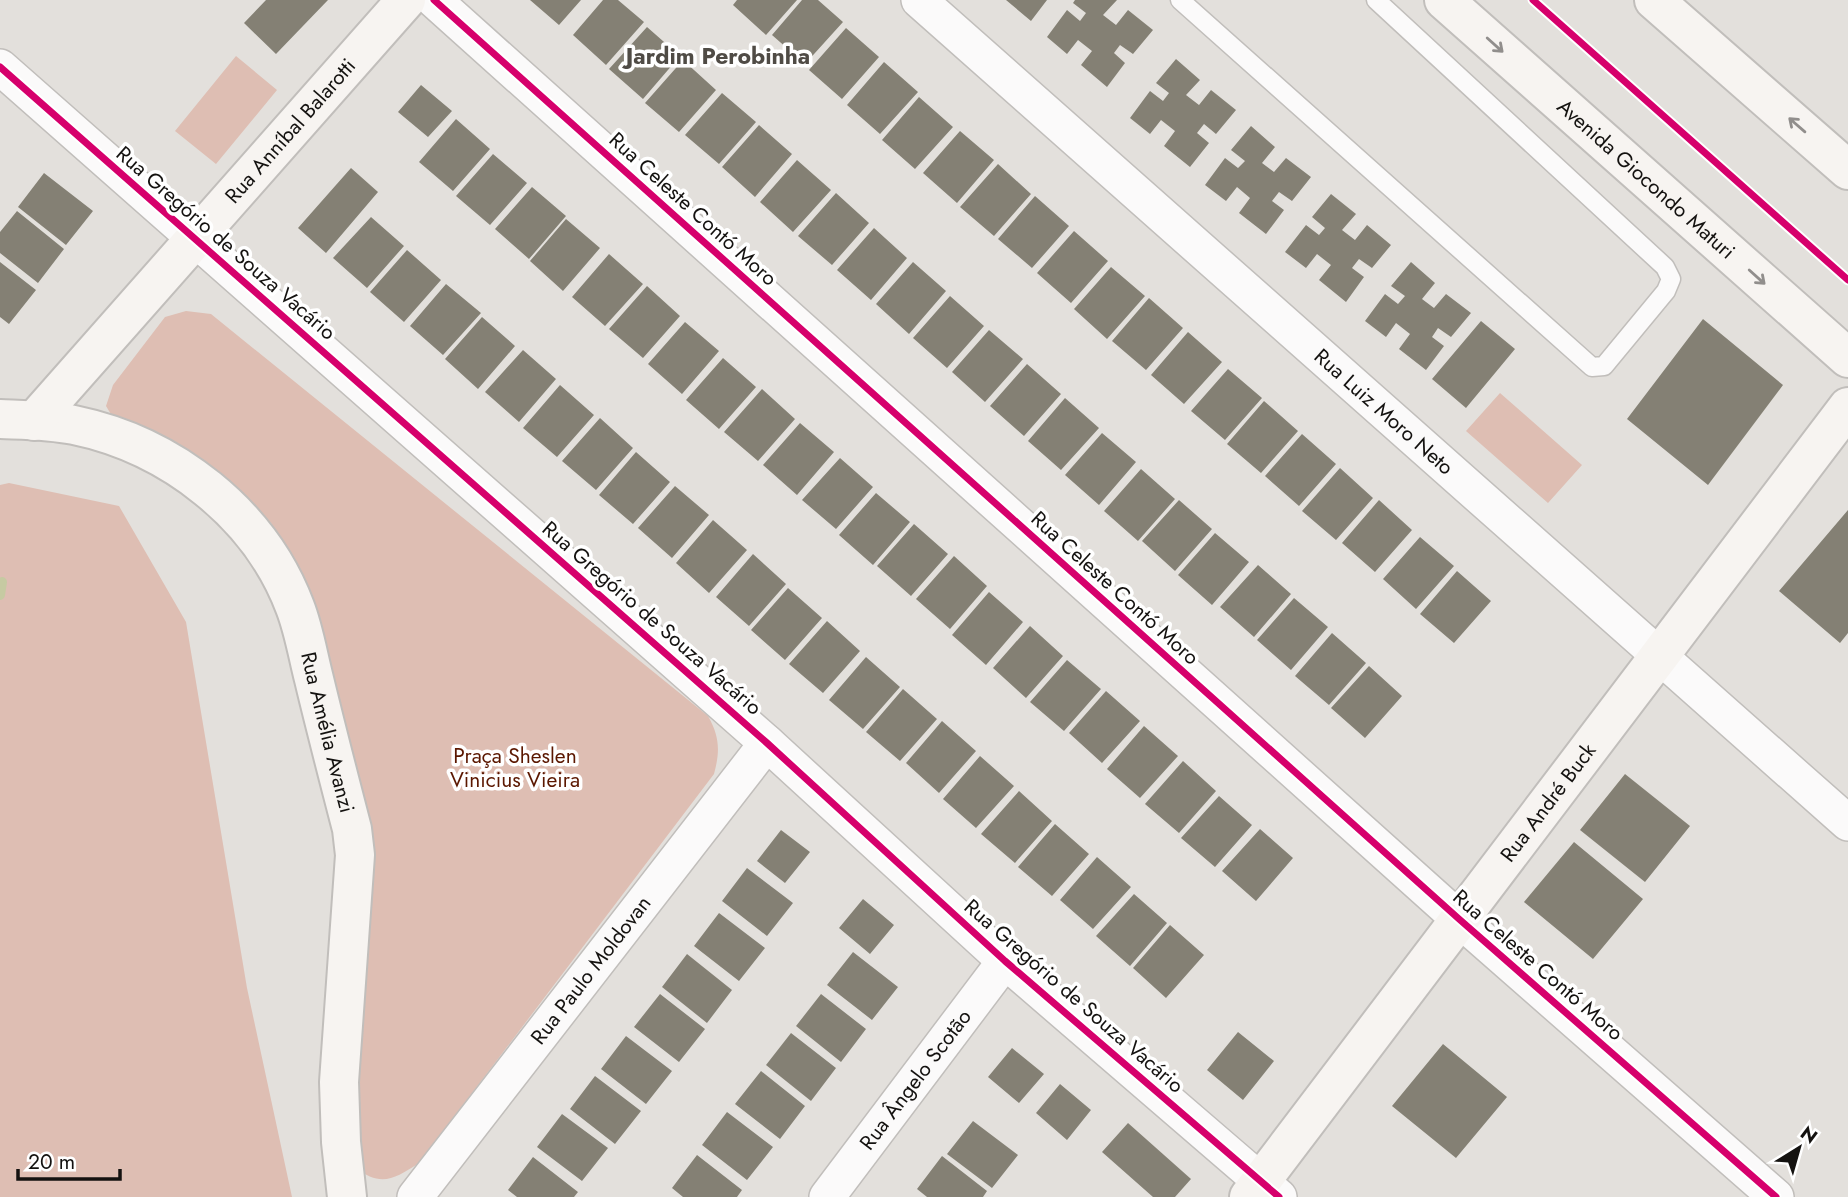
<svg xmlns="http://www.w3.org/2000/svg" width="1848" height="1197" font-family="Jost,sans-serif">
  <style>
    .green { fill: #debeb3 }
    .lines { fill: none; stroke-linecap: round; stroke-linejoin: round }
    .stream { stroke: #c6caa2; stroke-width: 10 }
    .building { fill: #848074 }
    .lane-casing { stroke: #c1bebb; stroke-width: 21 }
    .street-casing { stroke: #c1bebb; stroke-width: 38 }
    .secondary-casing { stroke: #c1bebb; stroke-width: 42 }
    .lane { stroke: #fbfafa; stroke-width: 18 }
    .street { stroke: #fbfafa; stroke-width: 35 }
    .secondary { stroke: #f7f4f1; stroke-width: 38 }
    .cycleway-casing { stroke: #fff; stroke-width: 11 }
    .cycleway { stroke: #d6006c; stroke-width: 7 }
    .oneway { stroke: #918e8c }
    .labels { text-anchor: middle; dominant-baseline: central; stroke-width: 7; stroke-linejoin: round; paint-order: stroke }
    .street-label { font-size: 21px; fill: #141210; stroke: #fff }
    .park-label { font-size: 21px; fill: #5b1700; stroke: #fff }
    .neighbourhood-label { font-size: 23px; font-weight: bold; fill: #4f4b45; stroke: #fff }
  </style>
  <rect width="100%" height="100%" fill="#e3e0dc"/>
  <path class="green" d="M 236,56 L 277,90 L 216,164 L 175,131 Z
    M 186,311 L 211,314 L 708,716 C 720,737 720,752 714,774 L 419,1163 C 394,1179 381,1188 355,1167 L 355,1023 L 369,931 L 362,818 L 308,592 L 271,523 L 228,483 L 115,421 L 106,406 L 113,385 L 165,317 Z
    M 1500,393 L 1582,465 L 1548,503 L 1466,431 Z
    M 9,483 L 119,506 L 186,622 L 247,988 L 292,1197 L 0,1197 L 0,485 Z"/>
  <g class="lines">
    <path class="stream" d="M 0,595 L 2,582"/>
  </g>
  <path class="building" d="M 266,0 L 328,0 L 276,54 L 244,23 Z
    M 530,0 L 581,0 L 559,25 Z
    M 603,0 L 618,0 L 644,22 L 606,65 L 573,35 Z
    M 737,0 L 797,0 L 766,35 L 733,5 Z
    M 802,0 L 818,0 L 843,22 L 805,64 L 772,35 Z
    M 1006,0 L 1047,0 L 1031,21 Z
    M 1075,0 L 1117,0 L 1103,15 L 1116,25 L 1128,10 L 1153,30 L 1133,54 L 1120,45 L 1114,53 L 1125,63 L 1107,87 L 1081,65 L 1092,51 L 1078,40 L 1067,54 L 1047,37 L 1067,10 L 1080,21 L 1086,13 L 1073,3 Z
    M 647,27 L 680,56 L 643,99 L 609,69 Z
    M 846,28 L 879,57 L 842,99 L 809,70 Z
    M 1176,59 L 1200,80 L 1186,95 L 1199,105 L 1211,90 L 1236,110 L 1216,134 L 1204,124 L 1197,133 L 1209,143 L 1190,167 L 1164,146 L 1175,131 L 1161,120 L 1150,134 L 1130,118 L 1150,91 L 1163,101 L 1169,93 L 1156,83 Z
    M 683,60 L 716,90 L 679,132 L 645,103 Z
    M 884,62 L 918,92 L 880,134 L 847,105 Z
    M 421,85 L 452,111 L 428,137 L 398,112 Z
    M 722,93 L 756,122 L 719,164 L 685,135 Z
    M 919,97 L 953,127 L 915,169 L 882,140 Z
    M 456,119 L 490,149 L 453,191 L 419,162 Z
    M 759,125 L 792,154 L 755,197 L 722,167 Z
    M 1251,126 L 1275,147 L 1262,163 L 1274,172 L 1286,158 L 1311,177 L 1292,201 L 1279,192 L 1272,201 L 1284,210 L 1266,234 L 1239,213 L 1250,198 L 1237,187 L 1226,201 L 1205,185 L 1225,158 L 1238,168 L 1245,161 L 1231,150 Z
    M 960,131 L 994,160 L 957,203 L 923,173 Z
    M 493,154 L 527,183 L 490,225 L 456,196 Z
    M 797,160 L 831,190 L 793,232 L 760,202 Z
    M 998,164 L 1031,194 L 994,236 L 960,207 Z
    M 351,168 L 378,192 L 326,253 L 298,228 Z
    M 44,173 L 93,211 L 66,245 L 18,207 Z
    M 532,187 L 566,216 L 529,259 L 495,229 Z
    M 836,193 L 869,223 L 832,265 L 798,236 Z
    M 1331,194 L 1356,214 L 1342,230 L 1355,240 L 1367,225 L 1391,245 L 1372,268 L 1359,259 L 1352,268 L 1364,277 L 1346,302 L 1319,280 L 1331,265 L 1317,254 L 1306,268 L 1285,252 L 1306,225 L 1319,235 L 1325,228 L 1312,217 Z
    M 1035,196 L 1069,226 L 1032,268 L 998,239 Z
    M 17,211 L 64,249 L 38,283 L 0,253 L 0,232 Z
    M 371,217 L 404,246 L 367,288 L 333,258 Z
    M 566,219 L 600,248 L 563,291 L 530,261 Z
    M 874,228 L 907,258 L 871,300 L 837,270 Z
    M 1074,231 L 1108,261 L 1071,303 L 1037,273 Z
    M 407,250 L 441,280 L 404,322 L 370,292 Z
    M 609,254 L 643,284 L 605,326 L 572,297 Z
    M 0,262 L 36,290 L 9,324 L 0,317 Z
    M 913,262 L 946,291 L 909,334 L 876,304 Z
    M 1411,262 L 1435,283 L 1422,299 L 1434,308 L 1446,294 L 1471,313 L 1451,337 L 1438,328 L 1432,337 L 1444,346 L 1426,370 L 1399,349 L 1410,334 L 1396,323 L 1386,337 L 1365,321 L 1385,294 L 1398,304 L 1405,296 L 1391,286 Z
    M 1111,267 L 1145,296 L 1107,339 L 1074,309 Z
    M 446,284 L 481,313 L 443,355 L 410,326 Z
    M 647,286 L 680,316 L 643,358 L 609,329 Z
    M 950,296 L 984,326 L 947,368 L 913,338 Z
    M 1149,298 L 1183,328 L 1146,370 L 1112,341 Z
    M 482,317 L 515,346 L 478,389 L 445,359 Z
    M 1703,319 L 1783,385 L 1708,485 L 1627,419 Z
    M 1481,321 L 1515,349 L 1466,408 L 1432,379 Z
    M 685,322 L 719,351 L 682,394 L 648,364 Z
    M 989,330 L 1023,359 L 985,402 L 952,372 Z
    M 1188,332 L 1222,362 L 1184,404 L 1151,375 Z
    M 523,350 L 556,379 L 519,422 L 485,392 Z
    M 723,358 L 756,387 L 719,429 L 686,400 Z
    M 1027,364 L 1061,394 L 1024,436 L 990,406 Z
    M 1228,369 L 1262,398 L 1225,440 L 1191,411 Z
    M 560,385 L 594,415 L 557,457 L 523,428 Z
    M 762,389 L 795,419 L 758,461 L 724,432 Z
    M 1065,398 L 1099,428 L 1061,470 L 1028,441 Z
    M 1264,401 L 1298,431 L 1261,473 L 1227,444 Z
    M 600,418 L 633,448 L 596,490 L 562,461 Z
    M 800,423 L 834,452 L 797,495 L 763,465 Z
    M 1102,433 L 1136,462 L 1099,505 L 1065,475 Z
    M 1302,434 L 1336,464 L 1299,506 L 1265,476 Z
    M 636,452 L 670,482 L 633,524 L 599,495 Z
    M 840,458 L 873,487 L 836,529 L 802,500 Z
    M 1340,468 L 1373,498 L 1336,540 L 1302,511 Z
    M 1141,469 L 1175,499 L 1138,541 L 1104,511 Z
    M 675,486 L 709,515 L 672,558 L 638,528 Z
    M 876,493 L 910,522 L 873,565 L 839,535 Z
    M 1179,500 L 1212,529 L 1175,571 L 1142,541 Z
    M 1379,500 L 1412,530 L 1375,572 L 1342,543 Z
    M 1848,510 L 1848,633 L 1840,643 L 1779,591 Z
    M 713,520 L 747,550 L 709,593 L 676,563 Z
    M 914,524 L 948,554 L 911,596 L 877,566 Z
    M 1215,533 L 1249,562 L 1212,605 L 1178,575 Z
    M 1420,537 L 1454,566 L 1416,609 L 1383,579 Z
    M 753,554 L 786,584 L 749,626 L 716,597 Z
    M 954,556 L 987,586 L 950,629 L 916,599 Z
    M 1258,565 L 1291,594 L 1254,637 L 1220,607 Z
    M 1457,571 L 1491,601 L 1454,643 L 1420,614 Z
    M 788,588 L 822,618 L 785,660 L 751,630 Z
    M 989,592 L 1023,622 L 986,665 L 952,635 Z
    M 1294,598 L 1328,627 L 1291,670 L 1257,640 Z
    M 827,621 L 860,651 L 823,693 L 789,664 Z
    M 1030,626 L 1063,656 L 1026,698 L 993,668 Z
    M 1332,633 L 1366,663 L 1329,705 L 1295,676 Z
    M 866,657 L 900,687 L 863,729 L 829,700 Z
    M 1067,660 L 1101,689 L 1064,731 L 1030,702 Z
    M 1369,666 L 1402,696 L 1365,738 L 1331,708 Z
    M 903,689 L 937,719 L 900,761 L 866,732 Z
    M 1106,691 L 1140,721 L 1102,763 L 1069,733 Z
    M 942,721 L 976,751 L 939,793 L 906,763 Z
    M 1144,726 L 1178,756 L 1140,798 L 1107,769 Z
    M 980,756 L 1014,786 L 976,828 L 943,799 Z
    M 1183,761 L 1216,791 L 1179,833 L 1145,804 Z
    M 1625,774 L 1690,826 L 1645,882 L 1580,830 Z
    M 1019,791 L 1052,821 L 1015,863 L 981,834 Z
    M 1219,796 L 1252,825 L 1215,867 L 1181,838 Z
    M 1055,824 L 1089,854 L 1052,896 L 1018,867 Z
    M 1260,829 L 1293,858 L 1256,901 L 1222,871 Z
    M 781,830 L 810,852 L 785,883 L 757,861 Z
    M 1574,842 L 1643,899 L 1593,959 L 1524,902 Z
    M 1097,857 L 1131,887 L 1093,929 L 1060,900 Z
    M 747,868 L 793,903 L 767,936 L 722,901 Z
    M 1134,894 L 1167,923 L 1130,966 L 1096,936 Z
    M 863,899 L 894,925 L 870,954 L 839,928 Z
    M 719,913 L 765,948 L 739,981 L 694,946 Z
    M 1170,925 L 1204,955 L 1166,998 L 1133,968 Z
    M 853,952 L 898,987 L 872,1020 L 827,985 Z
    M 687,954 L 732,990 L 707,1023 L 662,987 Z
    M 660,994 L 705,1029 L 679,1062 L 634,1027 Z
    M 821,994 L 866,1029 L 841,1062 L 796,1026 Z
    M 1238,1032 L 1274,1061 L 1243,1100 L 1207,1070 Z
    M 791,1033 L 836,1068 L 811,1101 L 766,1065 Z
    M 626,1036 L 672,1071 L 646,1104 L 601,1069 Z
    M 1443,1044 L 1507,1097 L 1456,1158 L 1392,1106 Z
    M 1012,1048 L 1044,1074 L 1019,1103 L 988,1077 Z
    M 761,1071 L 805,1106 L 780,1139 L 735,1104 Z
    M 595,1076 L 641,1111 L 615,1144 L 570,1109 Z
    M 1060,1084 L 1091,1110 L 1067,1140 L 1036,1113 Z
    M 727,1112 L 773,1147 L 747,1180 L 702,1145 Z
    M 562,1114 L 608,1148 L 582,1181 L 537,1147 Z
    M 973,1121 L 1018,1155 L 992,1188 L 947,1154 Z
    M 1128,1123 L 1191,1179 L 1175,1197 L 1153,1197 L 1102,1152 Z
    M 697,1155 L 742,1190 L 737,1197 L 683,1197 L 672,1188 Z
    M 942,1156 L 987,1191 L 983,1197 L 927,1197 L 917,1189 Z
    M 533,1157 L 578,1192 L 574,1197 L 517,1197 L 508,1190 Z"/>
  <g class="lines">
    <g class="lane-casing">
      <path id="lane" d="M 1180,0 L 1592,367 L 1604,366 L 1666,291 L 1671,279 L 1665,267 L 1376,0"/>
    </g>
    <g class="street-casing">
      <g id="street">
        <path d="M 434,0 L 1459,919 L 1776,1197"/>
        <path id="s1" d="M 919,0 L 1848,823"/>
        <path d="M 0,67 L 767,743 L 1005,961 L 1279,1197"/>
        <path id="s2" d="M 415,1197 L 767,743"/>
        <path id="s3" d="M 827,1197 L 1005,961"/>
      </g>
    </g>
    <g class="secondary-casing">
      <g id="secondary">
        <path id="s4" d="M 1444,0 L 1848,358"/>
        <path d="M 1654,0 L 1848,170"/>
        <path id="s5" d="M 0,419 C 25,420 50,420 74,425 C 171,445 260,514 295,607 C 304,630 308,656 314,679 C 326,729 339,779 352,829 L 355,855 L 339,1082 L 341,1142 L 347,1197"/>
        <path id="s6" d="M 34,421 L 406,0"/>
        <path id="s7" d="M 1249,1197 L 1848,407"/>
      </g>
    </g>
    <use href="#lane" class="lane"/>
    <use href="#street" class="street"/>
    <use href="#secondary" class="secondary"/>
    <g class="cycleway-casing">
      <path id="cycleway" d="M 434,0 L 1459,919 L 1776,1197
        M 1533,0 L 1848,280
        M 0,67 L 767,743 L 1005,961 L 1279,1197"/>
    </g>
    <use href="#cycleway" class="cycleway"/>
  </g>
  <defs><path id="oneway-shaft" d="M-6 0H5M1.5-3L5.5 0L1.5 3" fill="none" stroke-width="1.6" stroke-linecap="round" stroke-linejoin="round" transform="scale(1.75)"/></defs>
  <g class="oneway">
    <use href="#oneway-shaft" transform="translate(1495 45) rotate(42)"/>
    <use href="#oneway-shaft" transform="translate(1797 125) rotate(-139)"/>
    <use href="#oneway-shaft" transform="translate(1757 277) rotate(42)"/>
  </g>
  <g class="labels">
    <g class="street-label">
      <text stroke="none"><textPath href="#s6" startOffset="387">Rua Anníbal Balarotti</textPath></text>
      <text stroke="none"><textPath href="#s4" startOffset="270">Avenida Giocondo Maturi</textPath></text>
      <text transform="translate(693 209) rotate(42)">Rua Celeste Contó Moro</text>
      <text transform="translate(226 243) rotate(41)">Rua Gregório de Souza Vacário</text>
      <text stroke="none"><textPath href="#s1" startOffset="621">Rua Luiz Moro Neto</textPath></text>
      <text transform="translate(1115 588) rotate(42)">Rua Celeste Contó Moro</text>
      <text transform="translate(652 618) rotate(41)">Rua Gregório de Souza Vacário</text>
      <text stroke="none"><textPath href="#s5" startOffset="502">Rua Amélia Avanzi</textPath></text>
      <text stroke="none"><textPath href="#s7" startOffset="495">Rua André Buck</textPath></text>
      <text transform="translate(1538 965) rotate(41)">Rua Celeste Contó Moro</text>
      <text stroke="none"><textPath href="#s2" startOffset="287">Rua Paulo Moldovan</textPath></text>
      <text transform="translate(1074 996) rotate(41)">Rua Gregório de Souza Vacário</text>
      <text stroke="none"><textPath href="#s3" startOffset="147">Rua Ângelo Scotão</textPath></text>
    </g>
    <g class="park-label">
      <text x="515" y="756">Praça Sheslen<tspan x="515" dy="24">Vinicius Vieira</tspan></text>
    </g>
    <g class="neighbourhood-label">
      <text x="718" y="56">Jardim Perobinha</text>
    </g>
  </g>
  <g transform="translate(1799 1148) rotate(37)" stroke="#ffffff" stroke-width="5" paint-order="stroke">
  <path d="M0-5L12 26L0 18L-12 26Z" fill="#141210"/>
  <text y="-10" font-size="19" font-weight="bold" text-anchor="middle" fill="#141210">N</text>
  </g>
  <path d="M18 1169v10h102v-10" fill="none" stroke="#141210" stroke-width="3.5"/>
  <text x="28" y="1169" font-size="21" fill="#141210" stroke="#ffffff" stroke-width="5" paint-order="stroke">20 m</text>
</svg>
